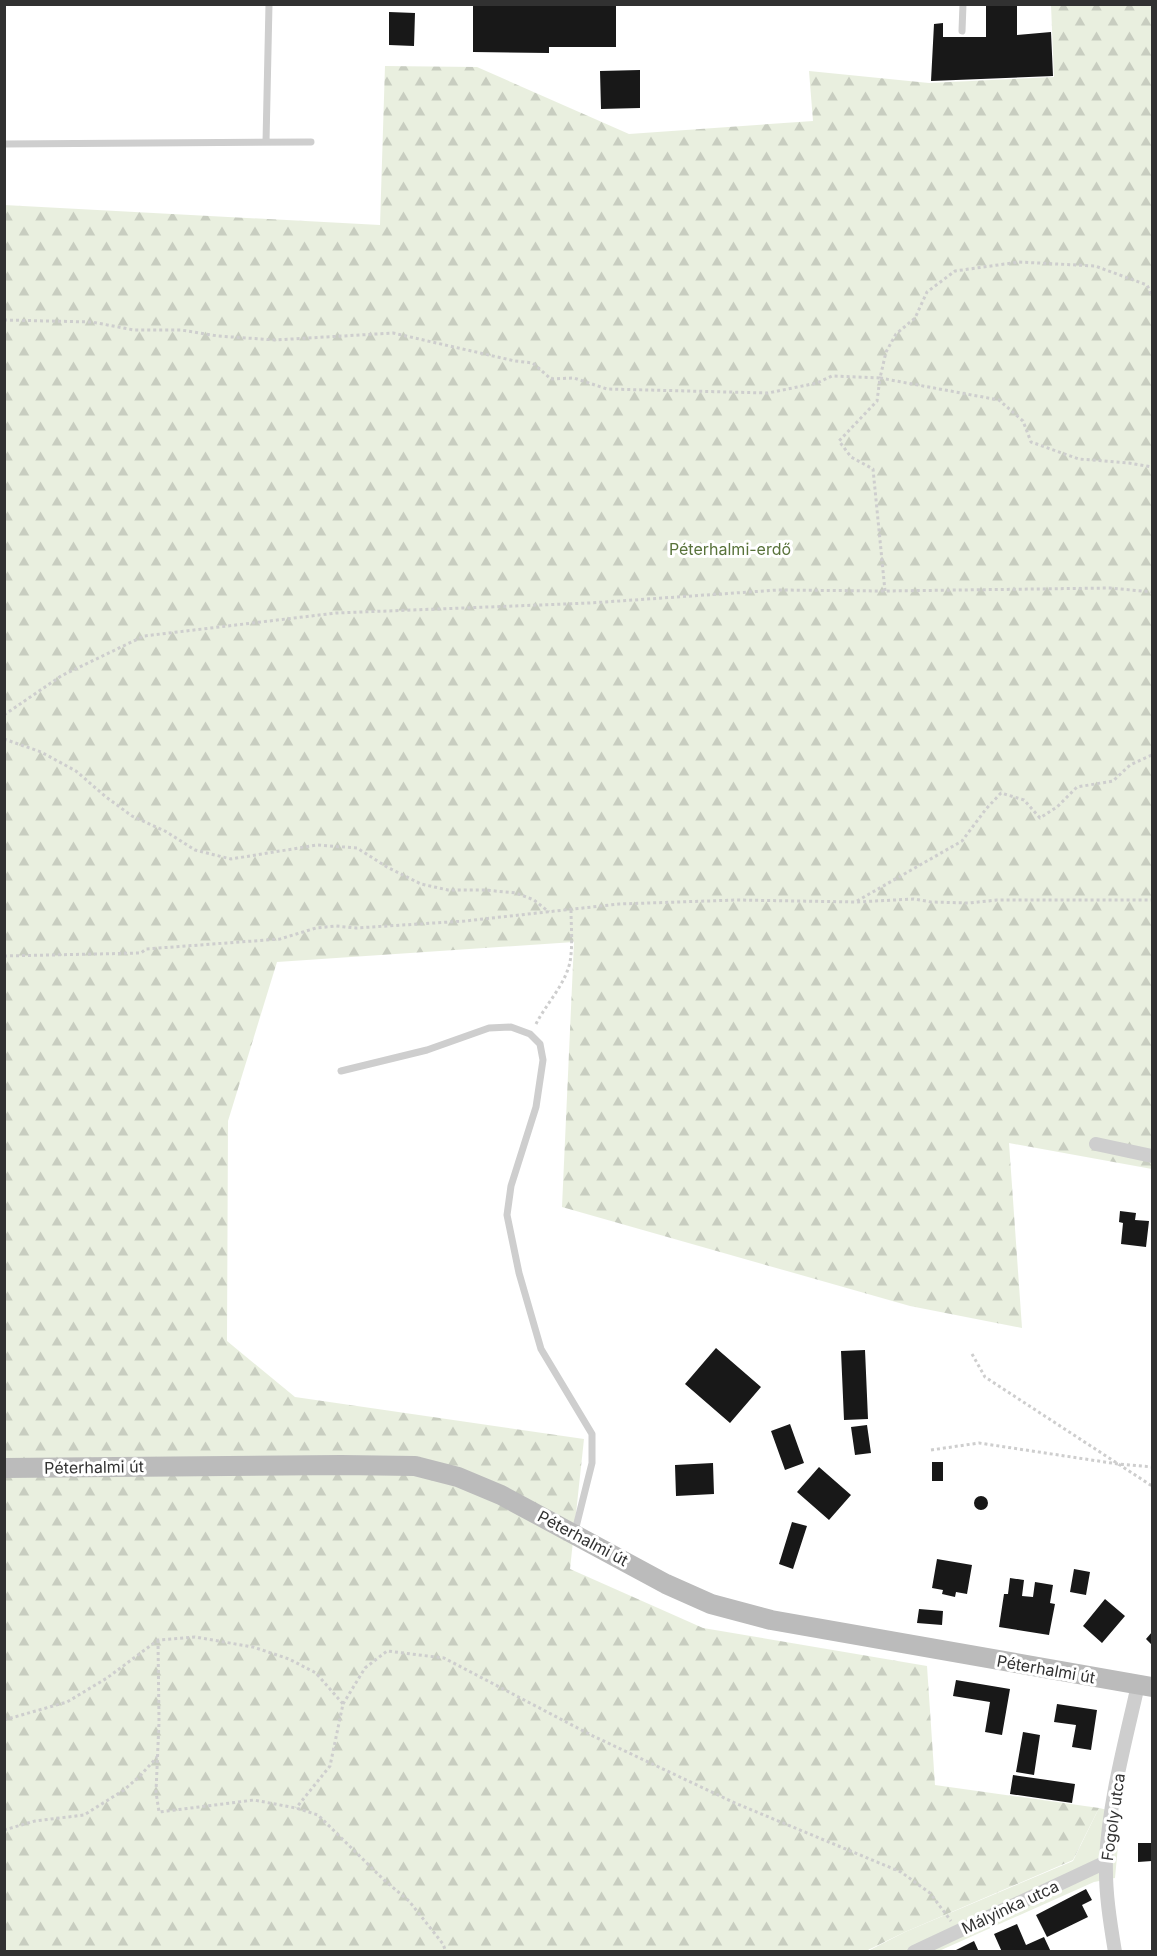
<svg xmlns="http://www.w3.org/2000/svg" width="1157" height="1956" font-family="Inter,sans-serif">
  <style>
    .green { fill: #e9efdf }
    .forest { fill: url(#forest-firs) }
    .building { fill: #181818 }
    .lines { fill: none; stroke-linecap: round; stroke-linejoin: round }
    .path { stroke: #cecece; stroke-width: 3; stroke-dasharray: 3 3; stroke-linecap: butt }
    .lane { stroke: #cecece; stroke-width: 7 }
    .street { stroke: #cecece; stroke-width: 14 }
    .secondary { stroke: #bbb; stroke-width: 20 }
    .labels { text-anchor: middle; dominant-baseline: central; stroke-width: 6; stroke-linejoin: round; paint-order: stroke }
    .park-label { font-size: 16px; fill: #58723a; stroke: #fff }
    .street-label { font-size: 16px; fill: #313131; stroke: #fff }
  </style>
  <defs>
    <pattern id="forest-firs" width="22" height="20" patternUnits="userSpaceOnUse" patternTransform="scale(1.5)"><rect width="22" height="20" fill="#e9efdf"/><path d="M5 1l3.5 6h-7zM16 11l3.5 6h-7z" fill="#c8cdc0"/></pattern>
  </defs>
  <rect width="100%" height="100%" fill="#fff"/>
  <path class="green" d="M 1099,1808 L 1121,1813 L 1115,1878 L 1094,1882 L 939,1951 L 866,1952 L 905,1932 L 1073,1861 Z"/>
  <path class="forest" d="M 1051,5 L 1152,5 L 1152,1169 L 1009,1143 L 1022,1328 L 910,1306 L 562,1207 L 574,942 L 277,962 L 228,1121 L 227,1341 L 295,1397 L 584,1439 L 570,1569 L 703,1628 L 927,1666 L 935,1785 L 1099,1808 L 1073,1860 L 905,1932 L 866,1951 L 5,1951 L 4,205 L 380,225 L 385,66 L 477,67 L 629,134 L 813,121 L 809,71 L 929,83 L 1054,77 Z"/>
  <path class="building" d="M 473,4 L 616,4 L 616,47 L 549,47 L 549,53 L 473,52 Z
    M 986,4 L 1017,4 L 1017,35 L 1051,32 L 1053,76 L 931,81 L 934,24 L 943,23 L 943,37 L 986,37 Z
    M 389,12 L 415,13 L 414,46 L 389,45 Z
    M 640,70 L 640,108 L 601,109 L 600,71 Z
    M 1120,1211 L 1136,1213 L 1135,1220 L 1149,1221 L 1146,1247 L 1121,1244 L 1123,1223 L 1119,1222 Z
    M 716,1348 L 761,1387 L 730,1423 L 685,1384 Z
    M 865,1350 L 868,1419 L 844,1420 L 841,1351 Z
    M 790,1424 L 804,1463 L 785,1470 L 771,1431 Z
    M 867,1425 L 871,1453 L 855,1455 L 851,1427 Z
    M 932,1462 L 943,1462 L 943,1481 L 932,1481 Z
    M 713,1463 L 714,1494 L 676,1496 L 675,1465 Z
    M 819,1467 L 851,1495 L 829,1520 L 797,1492 Z
    M974 1503a7 7 0 1 1 14 0a7 7 0 1 1-14 0Z
    M 792,1522 L 807,1526 L 793,1569 L 779,1564 Z
    M 937,1559 L 972,1565 L 967,1594 L 956,1592 L 955,1597 L 942,1594 L 943,1590 L 932,1588 Z
    M 1074,1569 L 1090,1572 L 1086,1595 L 1070,1592 Z
    M 1010,1578 L 1024,1580 L 1022,1596 L 1033,1597 L 1035,1582 L 1053,1585 L 1050,1603 L 1055,1604 L 1049,1635 L 999,1627 L 1004,1594 L 1008,1594 Z
    M 1105,1599 L 1125,1616 L 1102,1643 L 1083,1626 Z
    M 919,1609 L 943,1611 L 942,1625 L 917,1623 Z
    M 1152,1632 L 1152,1645 L 1146,1639 Z
    M 956,1680 L 1010,1689 L 1002,1735 L 985,1732 L 990,1702 L 953,1696 Z
    M 1057,1704 L 1097,1710 L 1091,1750 L 1072,1747 L 1076,1725 L 1054,1722 Z
    M 1023,1732 L 1040,1735 L 1034,1775 L 1016,1772 Z
    M 1013,1775 L 1075,1784 L 1072,1803 L 1010,1794 Z
    M 1138,1843 L 1152,1843 L 1152,1861 L 1138,1862 Z
    M 1086,1889 L 1092,1900 L 1082,1905 L 1088,1917 L 1047,1937 L 1036,1915 Z
    M 1017,1924 L 1026,1945 L 1044,1937 L 1051,1952 L 1002,1952 L 994,1934 Z
    M 974,1941 L 979,1952 L 957,1952 L 956,1950 Z"/>
  <g class="lines">
    <path class="path" d="M 4,320 L 92,322 L 134,330 L 181,330 L 218,336 L 275,340 L 393,333 L 515,361 L 533,363 L 551,379 L 574,378 L 607,389 L 768,393 L 817,383 L 832,376 L 880,378 L 886,352 L 896,334 L 915,318 L 927,292 L 955,271 L 1019,262 L 1095,266 L 1147,285 L 1152,296
      M 885,591 L 873,469 L 851,457 L 839,441 L 877,401 L 880,378 L 999,400 L 1023,421 L 1031,442 L 1079,459 L 1129,463 L 1152,467
      M 4,715 L 61,676 L 144,636 L 336,613 L 590,603 L 778,590 L 885,591 L 1110,588 L 1152,592
      M 4,739 L 41,752 L 76,771 L 106,797 L 132,816 L 165,831 L 195,850 L 231,859 L 317,845 L 357,848 L 387,867 L 421,884 L 448,890 L 485,890 L 516,893 L 534,900 L 549,912
      M 857,901 L 962,841 L 986,809 L 1001,793 L 1024,800 L 1040,818 L 1057,807 L 1077,787 L 1113,781 L 1130,765 L 1152,755
      M 4,956 L 141,953 L 146,949 L 280,939 L 316,928 L 336,926 L 356,928 L 465,921 L 619,904 L 737,900 L 856,902 L 914,899 L 931,902 L 969,903 L 997,900 L 1152,900
      M 536,1024 C 546,1004 565,985 570,962 C 573,945 571,926 571,909
      M 972,1354 L 985,1377 L 1152,1486
      M 931,1450 L 979,1443 L 1118,1464 L 1152,1467
      M 158,1640 L 159,1722 L 156,1792 L 159,1812 L 254,1800 L 296,1808 L 318,1815 L 384,1880 L 409,1901 L 443,1944 L 446,1952
      M 343,1704 L 365,1668 L 387,1651 L 444,1658 L 591,1735 L 735,1803 L 901,1872 L 930,1893 L 951,1921
      M 4,1720 L 67,1702 L 107,1678 L 158,1640 L 195,1637 L 253,1647 L 289,1659 L 316,1673 L 343,1704 L 330,1766 L 296,1808
      M 4,1830 L 35,1821 L 84,1815 L 124,1790 L 140,1776 L 157,1757"/>
    <path class="lane" d="M 962,31 L 963,4
      M 266,142 L 269,4
      M 4,144 L 311,142
      M 341,1071 L 427,1050 L 489,1028 L 511,1027 L 530,1034 L 540,1044 L 543,1060 L 536,1107 L 511,1186 L 507,1215 L 519,1273 L 541,1349 L 592,1434 L 592,1463 L 575,1531"/>
    <path class="street" d="M 1096,1144 L 1152,1156
      M 914,1952 L 1106,1862
      M 1115,1952 C 1110,1922 1105,1891 1106,1860 C 1109,1801 1125,1743 1138,1685"/>
    <path class="secondary" d="M 4,1468 L 341,1465 L 415,1466 L 458,1477 L 501,1495 L 666,1584 L 711,1604 L 771,1620 L 1152,1687"/>
  </g>
  <g class="labels">
    <g class="park-label">
      <text x="730" y="549">Péterhalmi-erdő</text>
    </g>
    <g class="street-label">
      <text transform="translate(94 1467) rotate(-1)">Péterhalmi út</text>
      <text transform="translate(583 1538) rotate(28)">Péterhalmi út</text>
      <text transform="translate(1046 1669) rotate(10)">Péterhalmi út</text>
      <text transform="translate(1113 1817) rotate(-82)">Fogoly utca</text>
      <text transform="translate(1010 1907) rotate(-25)">Mályinka utca</text>
    </g>
  </g>
  <rect width="1157" height="1956" fill="none" stroke="#313131" stroke-width="12"/>
</svg>
